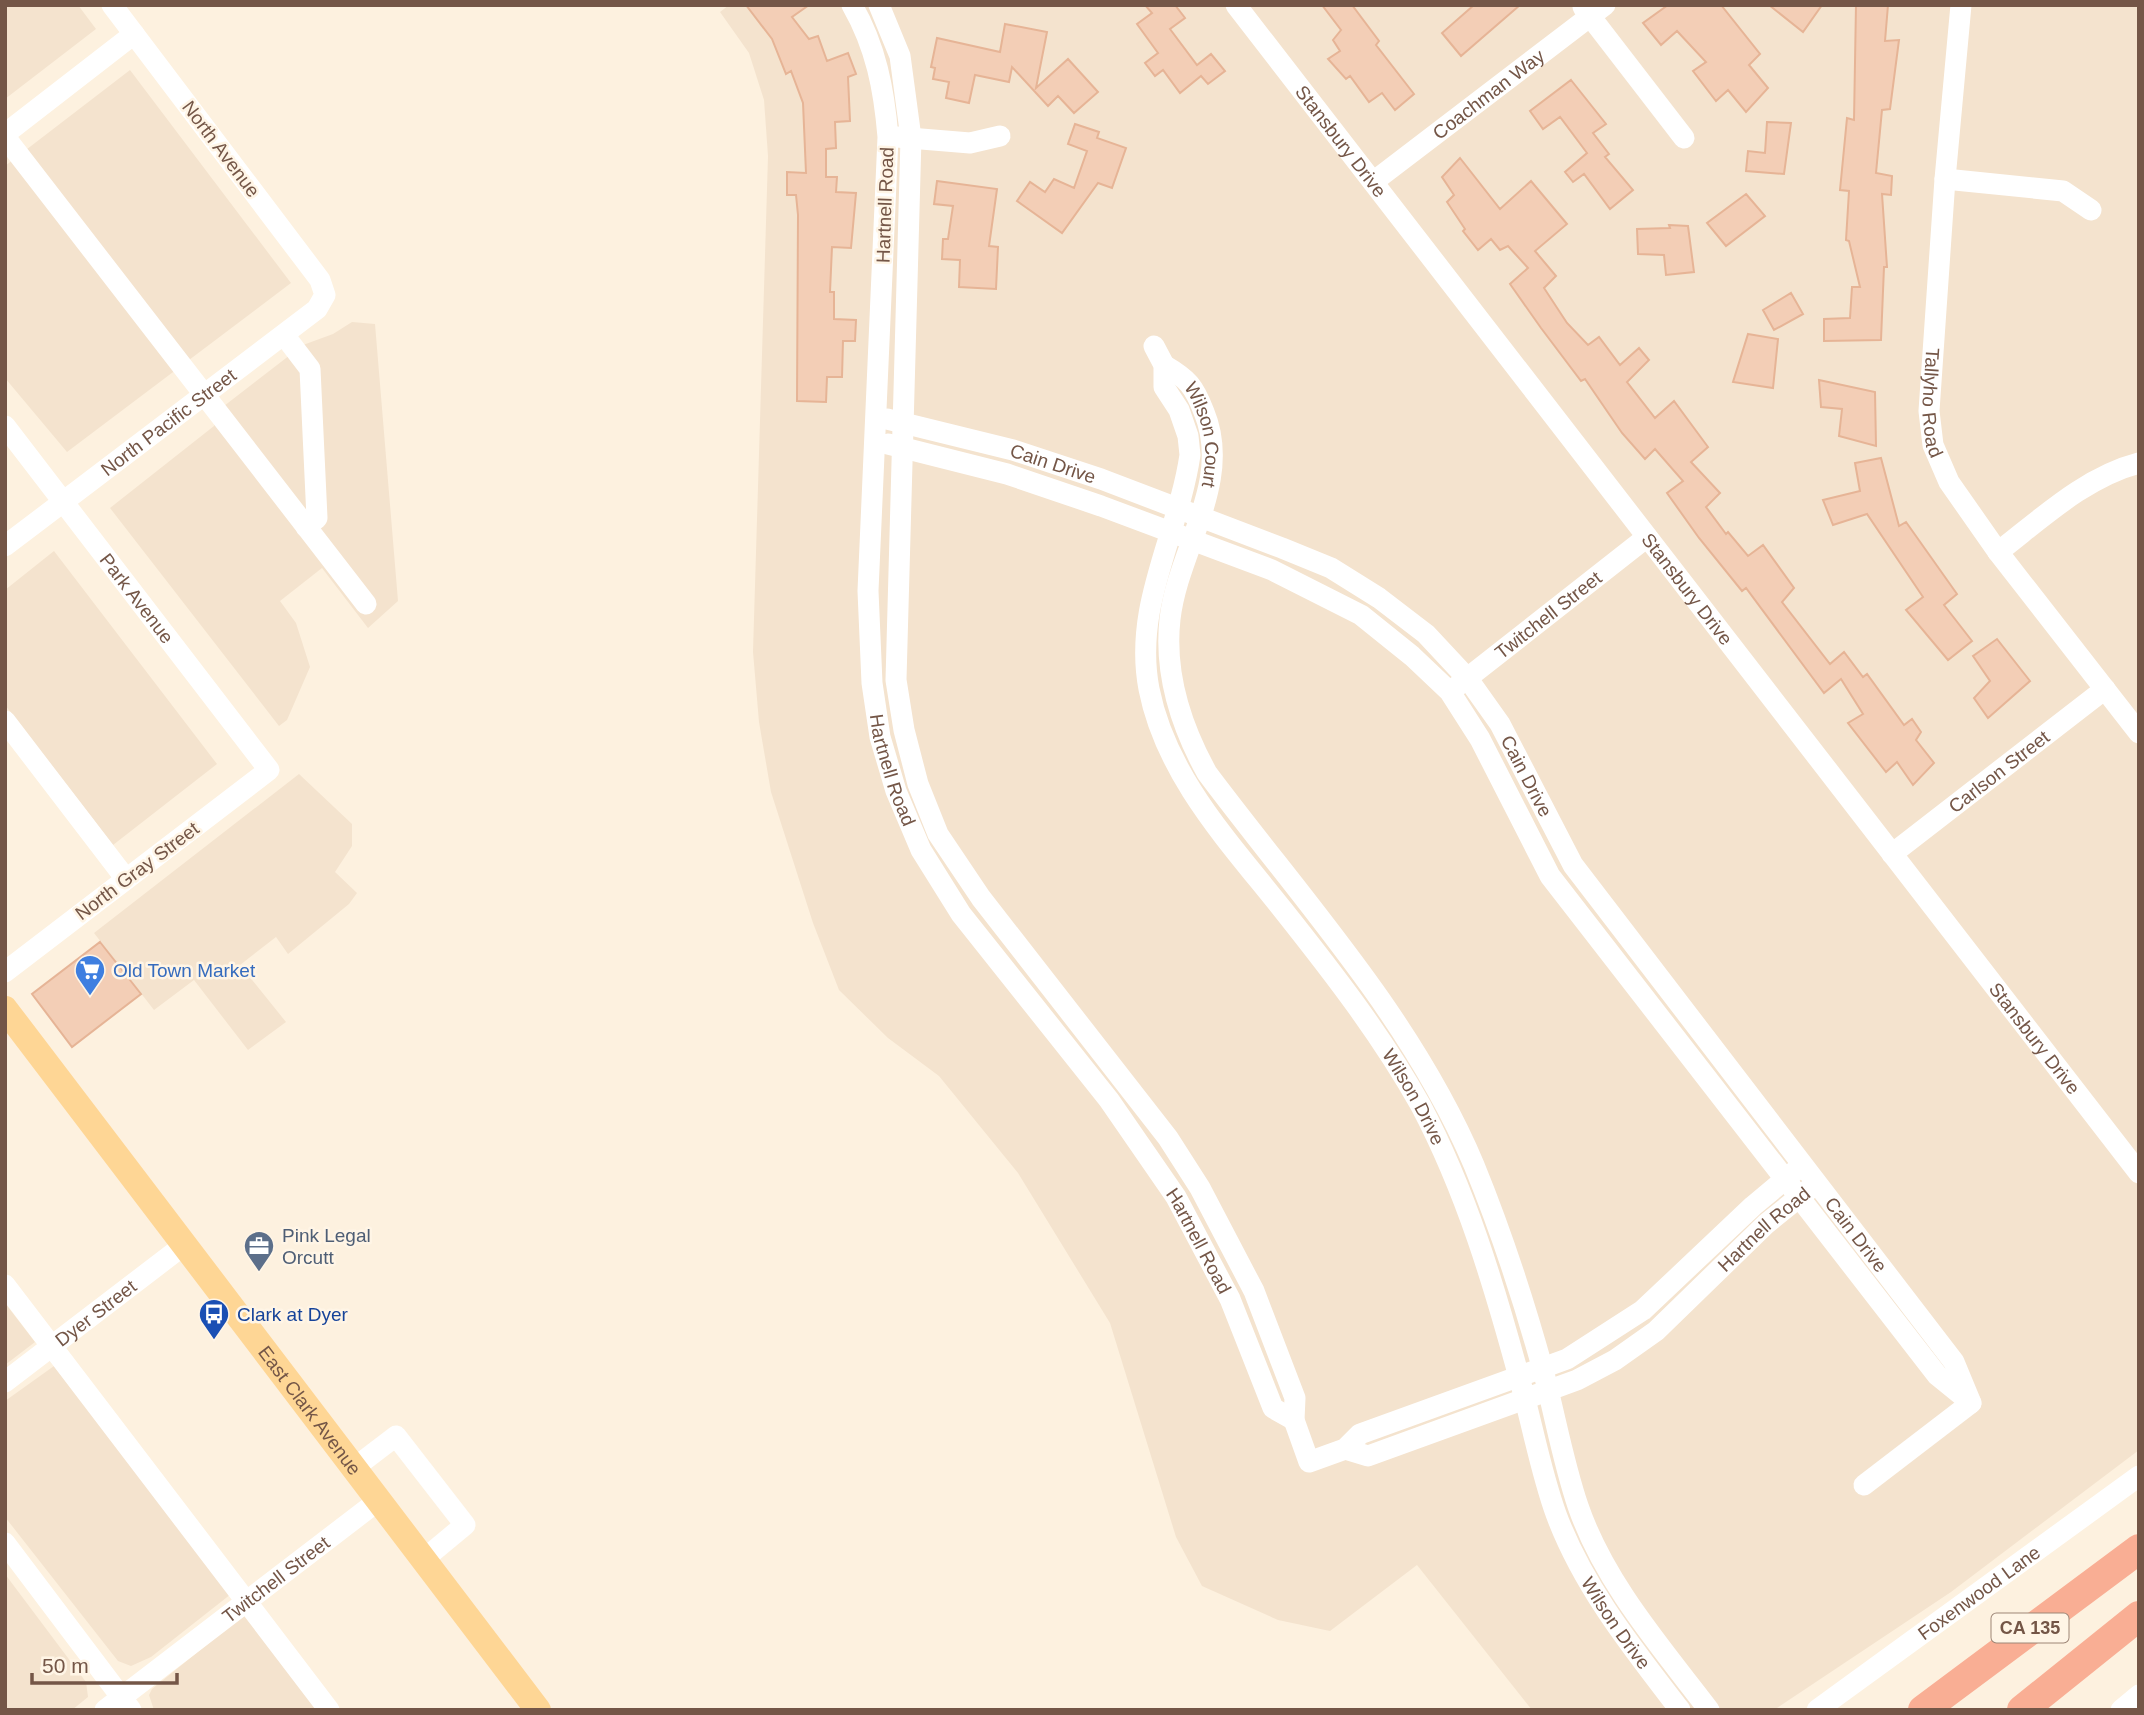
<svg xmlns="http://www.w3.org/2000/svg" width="2144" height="1715" font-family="Helvetica,sans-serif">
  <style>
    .residential { fill: #f4e3ce }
    .building { fill: #f3ceb6; stroke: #e6b496; stroke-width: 2 }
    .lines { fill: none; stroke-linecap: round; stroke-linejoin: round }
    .minor { stroke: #fff; stroke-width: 21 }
    .major { stroke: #fed695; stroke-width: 26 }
    .highway { stroke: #f9ae94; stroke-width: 30 }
    .labels { text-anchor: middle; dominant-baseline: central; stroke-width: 5; stroke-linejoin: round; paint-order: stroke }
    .shield { fill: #fff5e6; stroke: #9e8677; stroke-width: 2 }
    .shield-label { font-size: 18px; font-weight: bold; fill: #745647 }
    .street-label { font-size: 19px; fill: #745647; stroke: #fff5e6 }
    .shop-label { font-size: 19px; fill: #366cbe; stroke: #fff5e6; text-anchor: start }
    .service-label { font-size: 19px; fill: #4e5e75; stroke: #fff5e6; text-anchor: start }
    .transit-label { font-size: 19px; fill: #164399; stroke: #fff5e6; text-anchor: start }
  </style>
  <rect width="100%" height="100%" fill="#fdf1df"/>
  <path class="residential" d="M 5,5 L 78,5 L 96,29 L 5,99 Z
    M 729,5 L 2139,5 L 2139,1450 L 1951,1592 L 1774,1710 L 1532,1710 L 1417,1565 L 1330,1631 L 1278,1620 L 1202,1586 L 1176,1537 L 1110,1323 L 1018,1173 L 939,1076 L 888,1038 L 839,990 L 813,923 L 771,792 L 759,722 L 753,652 L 768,156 L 764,100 L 749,53 L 720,12 Z
    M 130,70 L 291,283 L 67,452 L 5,378 L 5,166 Z
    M 352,322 L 375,324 L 398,601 L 368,628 L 322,568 L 280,601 L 296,623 L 310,667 L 287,720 L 279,726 L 110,508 L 214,426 L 224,406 L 303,345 L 333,334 Z
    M 54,551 L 217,764 L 113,845 L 5,705 L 5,590 Z
    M 299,774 L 352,824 L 352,846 L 335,872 L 357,893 L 349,904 L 288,954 L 276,937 L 240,965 L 286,1022 L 248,1050 L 194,980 L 154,1010 L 94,933 Z
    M 5,1303 L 35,1342 L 5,1365 Z
    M 54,1366 L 231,1594 L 151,1657 L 131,1666 L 118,1661 L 5,1517 L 5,1401 Z
    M 5,1574 L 86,1682 L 88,1697 L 72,1710 L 5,1710 Z
    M 246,1613 L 321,1710 L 154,1710 L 149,1695 L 152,1689 Z"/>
  <path class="building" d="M 746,5 L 809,5 L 792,17 L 809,39 L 818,36 L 827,61 L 848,53 L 856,74 L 848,77 L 850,121 L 835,122 L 836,148 L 826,149 L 826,177 L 837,177 L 836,192 L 856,193 L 851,248 L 832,247 L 830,292 L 834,292 L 834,319 L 856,320 L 855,341 L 843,341 L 842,377 L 827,377 L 826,402 L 797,401 L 798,215 L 796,195 L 787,195 L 787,172 L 806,173 L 803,103 L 791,71 L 786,74 L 772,39 Z
    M 1145,5 L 1175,5 L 1185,18 L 1170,29 L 1197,65 L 1211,54 L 1225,71 L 1208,84 L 1201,76 L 1180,93 L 1163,70 L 1155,76 L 1145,63 L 1158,53 L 1137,24 L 1152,13 Z
    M 1322,5 L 1352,5 L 1379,41 L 1376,45 L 1414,94 L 1395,110 L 1382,93 L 1369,102 L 1350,76 L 1346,79 L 1328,59 L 1340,51 L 1333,40 L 1341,30 Z
    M 1474,5 L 1520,5 L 1461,56 L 1442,33 Z
    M 1668,5 L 1721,5 L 1760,54 L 1749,65 L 1768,88 L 1746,112 L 1728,90 L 1716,101 L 1693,71 L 1706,62 L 1677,31 L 1661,45 L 1643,23 Z
    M 1769,5 L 1822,5 L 1803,32 Z
    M 1856,5 L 1888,5 L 1885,41 L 1899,40 L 1890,109 L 1882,110 L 1876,173 L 1892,176 L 1891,195 L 1882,194 L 1887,267 L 1884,267 L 1881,340 L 1824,341 L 1824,319 L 1850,318 L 1852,287 L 1860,287 L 1849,241 L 1846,240 L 1849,191 L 1840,190 L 1847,118 L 1854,120 Z
    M 1005,24 L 1047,32 L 1036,88 L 1068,59 L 1098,92 L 1074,113 L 1058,96 L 1048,106 L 1012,67 L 1009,82 L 975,75 L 969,103 L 946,98 L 949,82 L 933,79 L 935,68 L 931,67 L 937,38 L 1000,52 Z
    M 1571,80 L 1606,124 L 1593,133 L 1609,154 L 1605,157 L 1633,190 L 1610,209 L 1584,174 L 1573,182 L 1565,172 L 1587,153 L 1560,117 L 1543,129 L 1530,111 Z
    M 1767,122 L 1791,123 L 1784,174 L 1746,171 L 1748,151 L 1765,153 Z
    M 1075,124 L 1099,132 L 1097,138 L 1126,148 L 1112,188 L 1098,183 L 1062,233 L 1017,201 L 1030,182 L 1045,192 L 1054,179 L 1074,188 L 1087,151 L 1068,144 Z
    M 1460,158 L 1500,209 L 1531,181 L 1567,224 L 1535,251 L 1556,276 L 1544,288 L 1567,323 L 1588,345 L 1599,337 L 1620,365 L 1639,348 L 1649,360 L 1627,382 L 1655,418 L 1674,401 L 1708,447 L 1691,462 L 1720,493 L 1706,507 L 1726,534 L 1728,532 L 1748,556 L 1763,545 L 1794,588 L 1782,602 L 1830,664 L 1844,652 L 1863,677 L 1867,674 L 1904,725 L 1912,719 L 1921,732 L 1916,740 L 1934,763 L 1913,785 L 1897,762 L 1886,772 L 1848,723 L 1863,714 L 1841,679 L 1824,693 L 1746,588 L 1742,591 L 1699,538 L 1667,493 L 1683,481 L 1655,449 L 1645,459 L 1622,433 L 1585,379 L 1581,381 L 1541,328 L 1510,284 L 1528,268 L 1508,246 L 1500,250 L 1491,239 L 1478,250 L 1463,231 L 1465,229 L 1447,202 L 1454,195 L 1442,177 Z
    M 937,181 L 997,189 L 989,246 L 998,247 L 996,289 L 959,287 L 960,260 L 942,259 L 943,239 L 948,239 L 953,206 L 934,204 Z
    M 1746,194 L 1765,216 L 1726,246 L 1707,223 Z
    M 1669,225 L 1688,226 L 1694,272 L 1666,275 L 1664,255 L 1638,254 L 1637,229 L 1670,228 Z
    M 1791,293 L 1803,314 L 1774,330 L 1763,310 Z
    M 1748,334 L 1778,339 L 1773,388 L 1733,382 Z
    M 1819,380 L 1875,392 L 1876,446 L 1839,436 L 1842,409 L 1821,407 Z
    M 1881,458 L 1899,526 L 1906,522 L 1957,594 L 1944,605 L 1972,641 L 1948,660 L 1906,610 L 1923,597 L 1867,514 L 1833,525 L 1823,500 L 1860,491 L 1855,463 Z
    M 1997,639 L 2030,681 L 1988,718 L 1974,698 L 1990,681 L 1973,656 Z
    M 100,942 L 141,994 L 72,1047 L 32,994 Z"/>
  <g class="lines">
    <g class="minor">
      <path id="s1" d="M 852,5 C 876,47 884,89 888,137 L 868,591 L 872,683 L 880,737 L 896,791 L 921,850 L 961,914 L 1109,1100 L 1176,1197 L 1230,1299 L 1273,1408 L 1294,1420"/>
      <path d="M 879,5 L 900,56 L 911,138 L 896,680 L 904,730 L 918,784 L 938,834 L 981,898 L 1168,1138 L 1200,1188 L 1254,1291 L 1295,1398 L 1294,1420 L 1309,1462 L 1345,1449 L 1360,1434 L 1567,1359 L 1643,1310 L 1753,1206 L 1801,1166"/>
      <path id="s2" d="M 1236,5 L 2139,1173"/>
      <path id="s3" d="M 1961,5 L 1945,179 L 1929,411 L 1933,445 L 1949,482 L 1998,552 L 2139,733"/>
      <path d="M 1583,7 L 1684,138"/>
      <path d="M 5,134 L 134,34"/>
      <path d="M 5,137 L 366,604"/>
      <path d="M 897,137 L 970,143 L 1000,136"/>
      <path d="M 1945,179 L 2063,191 L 2091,210"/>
      <path id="s4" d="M 1373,182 L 1605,5"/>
      <path d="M 284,335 L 310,369 L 317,518 L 306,527"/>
      <path id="s5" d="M 1154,346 L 1164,365 L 1164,387 L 1179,410 L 1188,436 L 1190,455 C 1178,536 1133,605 1149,689 C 1166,776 1230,843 1283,910 C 1333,973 1382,1036 1421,1106 C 1466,1191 1494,1285 1519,1377 C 1532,1422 1540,1470 1556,1514 C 1583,1587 1633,1649 1680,1710"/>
      <path id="s6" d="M 1164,365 C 1188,379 1194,386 1204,412 C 1233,482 1178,549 1170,619 C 1164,673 1181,726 1207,773 C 1302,900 1412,1018 1474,1165 C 1501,1231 1524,1301 1543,1370 C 1555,1415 1563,1462 1578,1506 C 1604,1582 1661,1647 1709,1710"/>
      <path id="s7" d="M 887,419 L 1013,450 L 1101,479 L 1282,548 L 1331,568 L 1379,598 L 1426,634 L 1468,679 L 1500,724 L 1573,865 L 1954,1362 L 1971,1403"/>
      <path id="s8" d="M 5,426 L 269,770 L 5,972"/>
      <path d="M 888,444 L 1007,474 L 1101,506 L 1272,570 L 1361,615 L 1412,656 L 1450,692 L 1480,739 L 1550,876 L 1937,1375 L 1969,1401"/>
      <path id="s9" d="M 5,546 L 317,309 L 325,295 L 320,280 L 112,5"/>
      <path d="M 1998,552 C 2041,519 2085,477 2139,463"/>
      <path id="s10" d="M 1456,687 L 1647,537"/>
      <path d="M 5,721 L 126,879"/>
      <path id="s11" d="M 1892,854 L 2105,689"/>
      <path d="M 5,1285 L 329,1710"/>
      <path id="s12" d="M 5,1382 L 184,1245"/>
      <path id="s13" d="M 1345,1449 L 1368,1456 L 1577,1380 L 1615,1360 L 1656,1331 L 1766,1224 L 1808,1190"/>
      <path d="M 354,1468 L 396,1436 L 465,1525 L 424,1559"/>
      <path d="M 1864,1485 L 1971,1403"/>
      <path d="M 5,1543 L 131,1710"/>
      <path id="s14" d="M 105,1710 L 379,1500"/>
      <path id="s15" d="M 1817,1710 L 2139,1476"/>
      <path d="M 2121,1710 L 2139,1695"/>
    </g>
    <path class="major" id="s16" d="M 5,1009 L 538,1710"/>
    <path class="highway" d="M 1923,1710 L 2139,1549
      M 2022,1710 L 2139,1616"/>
  </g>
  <defs>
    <g id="supermarket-pin" transform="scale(1.575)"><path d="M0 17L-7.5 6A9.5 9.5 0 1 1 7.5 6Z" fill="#3f7fe0" stroke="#fff5e6"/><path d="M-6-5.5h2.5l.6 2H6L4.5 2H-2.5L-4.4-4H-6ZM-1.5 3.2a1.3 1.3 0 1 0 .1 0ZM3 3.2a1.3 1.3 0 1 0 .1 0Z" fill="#fff"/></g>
    <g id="office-pin" transform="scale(1.575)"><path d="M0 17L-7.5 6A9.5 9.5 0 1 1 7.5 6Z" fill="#5c6f8a" stroke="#fff5e6"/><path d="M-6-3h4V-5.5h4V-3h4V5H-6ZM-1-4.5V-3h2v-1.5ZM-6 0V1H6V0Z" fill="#fff"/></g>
    <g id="bus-pin" transform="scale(1.575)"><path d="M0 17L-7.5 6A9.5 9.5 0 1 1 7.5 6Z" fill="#1a4fb4" stroke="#fff5e6"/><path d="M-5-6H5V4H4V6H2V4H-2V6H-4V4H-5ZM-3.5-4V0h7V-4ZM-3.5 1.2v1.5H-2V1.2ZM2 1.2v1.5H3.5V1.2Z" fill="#fff"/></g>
  </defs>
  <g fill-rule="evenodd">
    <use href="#supermarket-pin" x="90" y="970"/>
    <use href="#office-pin" x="259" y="1246"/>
    <use href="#bus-pin" x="214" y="1314"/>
  </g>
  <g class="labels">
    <rect class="shield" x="1991.5" y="1613.5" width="77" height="29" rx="5"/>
    <g class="shield-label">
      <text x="2030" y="1628">CA 135</text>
    </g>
    <g class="street-label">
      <text stroke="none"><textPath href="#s4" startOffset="145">Coachman Way</textPath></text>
      <text stroke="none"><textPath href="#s2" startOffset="172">Stansbury Drive</textPath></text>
      <text transform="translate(221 149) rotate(53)">North Avenue</text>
      <text transform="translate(885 205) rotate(-88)">Hartnell Road</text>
      <text stroke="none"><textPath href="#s3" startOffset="399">Tallyho Road</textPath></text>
      <text stroke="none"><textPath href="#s9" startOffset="205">North Pacific Street</textPath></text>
      <text stroke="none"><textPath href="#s6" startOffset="86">Wilson Court</textPath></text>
      <text stroke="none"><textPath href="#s7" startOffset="172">Cain Drive</textPath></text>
      <text stroke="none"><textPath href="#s2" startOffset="738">Stansbury Drive</textPath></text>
      <text stroke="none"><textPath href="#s8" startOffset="217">Park Avenue</textPath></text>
      <text stroke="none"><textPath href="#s10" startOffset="117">Twitchell Street</textPath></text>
      <text stroke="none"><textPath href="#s1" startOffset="774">Hartnell Road</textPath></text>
      <text stroke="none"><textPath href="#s11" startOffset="135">Carlson Street</textPath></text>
      <text stroke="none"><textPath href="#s7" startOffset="760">Cain Drive</textPath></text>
      <text transform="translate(137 871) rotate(-37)">North Gray Street</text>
      <text stroke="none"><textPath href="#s2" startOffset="1306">Stansbury Drive</textPath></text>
      <text stroke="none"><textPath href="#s5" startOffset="847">Wilson Drive</textPath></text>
      <text stroke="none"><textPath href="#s13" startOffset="488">Hartnell Road</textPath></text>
      <text stroke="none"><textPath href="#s7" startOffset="1326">Cain Drive</textPath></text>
      <text stroke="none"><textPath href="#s1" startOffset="1340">Hartnell Road</textPath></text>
      <text stroke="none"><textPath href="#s12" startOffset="114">Dyer Street</textPath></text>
      <text stroke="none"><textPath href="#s16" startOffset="504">East Clark Avenue</textPath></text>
      <text stroke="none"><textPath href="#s14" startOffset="215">Twitchell Street</textPath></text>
      <text stroke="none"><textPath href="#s15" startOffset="200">Foxenwood Lane</textPath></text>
      <text stroke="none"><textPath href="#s5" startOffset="1414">Wilson Drive</textPath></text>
    </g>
    <g class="shop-label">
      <text x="113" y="970">Old Town Market</text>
    </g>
    <g class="service-label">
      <text x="282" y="1235">Pink Legal<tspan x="282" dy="22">Orcutt</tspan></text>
    </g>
    <g class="transit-label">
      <text x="237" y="1314">Clark at Dyer</text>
    </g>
  </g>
  <rect width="2144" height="1715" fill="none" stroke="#745647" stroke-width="14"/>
  <path d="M32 1673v10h145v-10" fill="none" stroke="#745647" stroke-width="3.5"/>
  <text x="42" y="1673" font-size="21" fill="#745647" stroke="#fff5e6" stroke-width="5" paint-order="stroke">50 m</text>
</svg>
